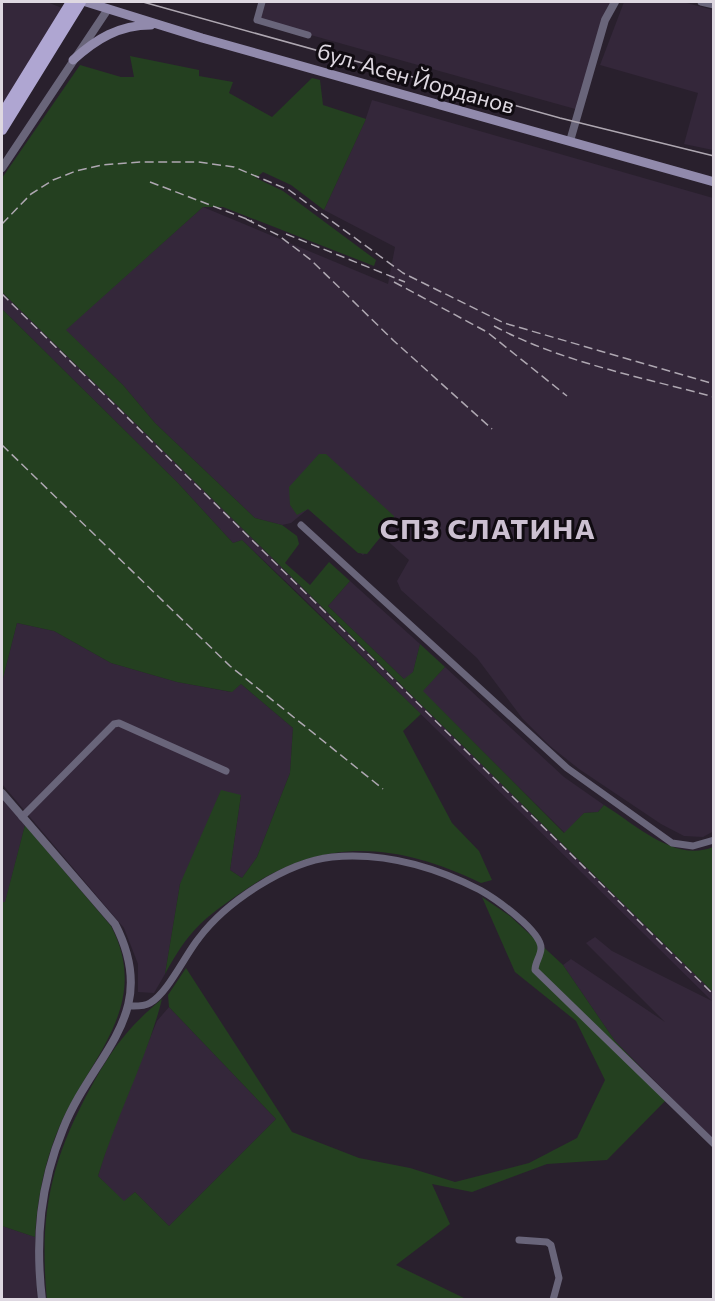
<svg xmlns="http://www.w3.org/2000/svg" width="715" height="1301" font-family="Commissioner,sans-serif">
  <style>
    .built { fill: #34273a }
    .green { fill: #244020 }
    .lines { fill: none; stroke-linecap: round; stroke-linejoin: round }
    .minor { stroke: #69657a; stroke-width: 7 }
    .tertiary { stroke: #69657a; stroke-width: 8 }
    .secondary { stroke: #918aac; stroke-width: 9 }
    .primary { stroke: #afa6d2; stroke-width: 10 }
    .tram { stroke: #aea7b1; stroke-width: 1.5 }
    .rail { stroke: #aea7b1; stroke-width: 1.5; stroke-dasharray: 9 4.5; stroke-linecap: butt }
    .labels { text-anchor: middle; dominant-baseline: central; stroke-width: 6; stroke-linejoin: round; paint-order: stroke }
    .street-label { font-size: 22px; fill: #ded8e1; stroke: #100b11 }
    .district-label { font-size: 28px; font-weight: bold; letter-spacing: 1.5px; fill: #ccc0d1; stroke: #100b11 }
  </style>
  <rect width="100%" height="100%" fill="#29202d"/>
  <path class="built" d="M 2,2 L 47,2 L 62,8 L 2,105 Z
    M 262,2 L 615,2 L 579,110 L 257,20 Z
    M 624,2 L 683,2 L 713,10 L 713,150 L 684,144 L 698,93 L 600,65 Z
    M 372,100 L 713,198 L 714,831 L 703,837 L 684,836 L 661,824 L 579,769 L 550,746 L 522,718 L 477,658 L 401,590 L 397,581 L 409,560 L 382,536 L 363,555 L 308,509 L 291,523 L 282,525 L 255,518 L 155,423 L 123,385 L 65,330 L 203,207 L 388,284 L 395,247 L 324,210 L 365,121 Z
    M 2,292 L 713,992 L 713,1139 L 615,1041 L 563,965 L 571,959 L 665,1022 L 586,943 L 595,937 L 612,951 L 712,1001 L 299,594 L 242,540 L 233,543 L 178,483 L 2,309 Z
    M 350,581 L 420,644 L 413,672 L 405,680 L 328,606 Z
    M 17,623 L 54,631 L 111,663 L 177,682 L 231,692 L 241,684 L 293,728 L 290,773 L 257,857 L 242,878 L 230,870 L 241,795 L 180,884 L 165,974 L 154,993 L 138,992 L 138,964 L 124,928 L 2,784 L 2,682 Z
    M 445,667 L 564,777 L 604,805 L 598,812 L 584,813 L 565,833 L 422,691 Z
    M 2,798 L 25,825 L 5,903 L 2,902 Z
    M 169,1007 L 276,1119 L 169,1226 L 135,1192 L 124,1202 L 98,1176 L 111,1134 L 157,1021 Z
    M 2,1226 L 35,1237 L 37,1299 L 2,1300 Z"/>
  <path class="green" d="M 130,56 L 199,70 L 199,76 L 233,82 L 229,93 L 272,117 L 312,78 L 320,80 L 323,105 L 366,119 L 324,210 L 291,185 L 263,172 L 256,178 L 283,191 L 376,260 L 374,266 L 223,207 L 203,207 L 66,330 L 123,385 L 155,423 L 255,518 L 282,525 L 297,536 L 299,544 L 285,563 L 310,585 L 329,562 L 350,581 L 328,606 L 404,679 L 413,672 L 420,644 L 445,667 L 423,691 L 564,833 L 584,813 L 598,812 L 604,805 C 635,824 675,863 713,847 L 713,992 L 2,292 L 2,178 L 80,65 L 121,77 L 134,77 Z
    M 2,309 L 178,483 L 233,543 L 242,540 L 421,714 L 403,731 L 452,823 L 479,851 L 492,880 L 481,883 C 394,841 320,836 239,894 C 199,922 189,931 165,974 L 180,884 L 221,790 L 241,795 L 230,870 L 242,878 L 257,857 L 290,773 L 293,728 L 241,684 L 232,692 L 177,682 L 111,663 L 54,631 L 17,623 L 2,682 Z
    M 319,454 L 326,454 L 394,516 L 394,520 L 367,554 L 358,553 L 308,509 L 297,515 L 290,505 L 289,487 Z
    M 25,825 L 111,926 C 152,1005 91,1056 60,1125 C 45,1160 37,1198 35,1237 L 2,1226 L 2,902 L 5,902 Z
    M 482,897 L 510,916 L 563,965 L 615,1041 L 669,1097 L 607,1160 L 547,1164 L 472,1192 L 432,1184 L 450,1224 L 396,1265 L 466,1299 L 47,1300 C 39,1215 50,1162 91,1087 C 112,1049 128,1027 162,999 C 147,1059 116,1116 98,1176 L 124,1201 L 135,1192 L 169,1226 L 276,1119 L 169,1007 L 168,995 L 186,968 L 292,1132 L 359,1158 L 410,1168 L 455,1182 L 529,1163 L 577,1138 L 605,1080 L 576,1021 L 515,972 Z"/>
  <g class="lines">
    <path class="minor" d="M 262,2 L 257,20 L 308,35
      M 701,2 L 714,5
      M 301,525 L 567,768 L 672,843 L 693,846 L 714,840
      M 22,817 L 114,724 L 119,723 L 226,771
      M 128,1006 C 135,1006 143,1007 150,1003 C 168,993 185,955 199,938 C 226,902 286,862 332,857 C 384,852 435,867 480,890 C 496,899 541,931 541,948 C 541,956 535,962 535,970 L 714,1144
      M 519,1240 L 547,1242 L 551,1245 L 559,1278 L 553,1300"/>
    <path class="tertiary" d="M 570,141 L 605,20 L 615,2
      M 2,168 L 108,9
      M 2,793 L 115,924 C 162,1015 93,1053 63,1129 C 40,1185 35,1239 42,1300"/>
    <path class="secondary" d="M 86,2 L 202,38 L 714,182
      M 73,60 C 96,39 119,25 151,25"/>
    <path class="primary" d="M 2,114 L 71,2
      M 2,130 L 81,2"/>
    <path class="tram" d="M 143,2 L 560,118 L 714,156"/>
    <path class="rail" d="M 150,182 L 252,221
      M 246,219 L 278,235 L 311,260 L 394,341 L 492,429
      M 2,224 L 31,194 L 53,180 L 76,171 L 102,165 L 140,162 L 198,162 L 234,167 L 289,190 L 403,273 L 504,323 L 714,384
      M 286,234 L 405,282
      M 394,282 L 487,332 L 567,396
      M 2,294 L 714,995
      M 494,326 C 561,362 641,377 714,397
      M 2,445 L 230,666 L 383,789"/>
  </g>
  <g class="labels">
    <g class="street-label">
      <text transform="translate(416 78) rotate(16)">бул. Асен Йорданов</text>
    </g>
    <g class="district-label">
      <text x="488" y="528">СПЗ СЛАТИНА</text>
    </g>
  </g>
  <rect width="715" height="1301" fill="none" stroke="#ded8e1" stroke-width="6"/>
</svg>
